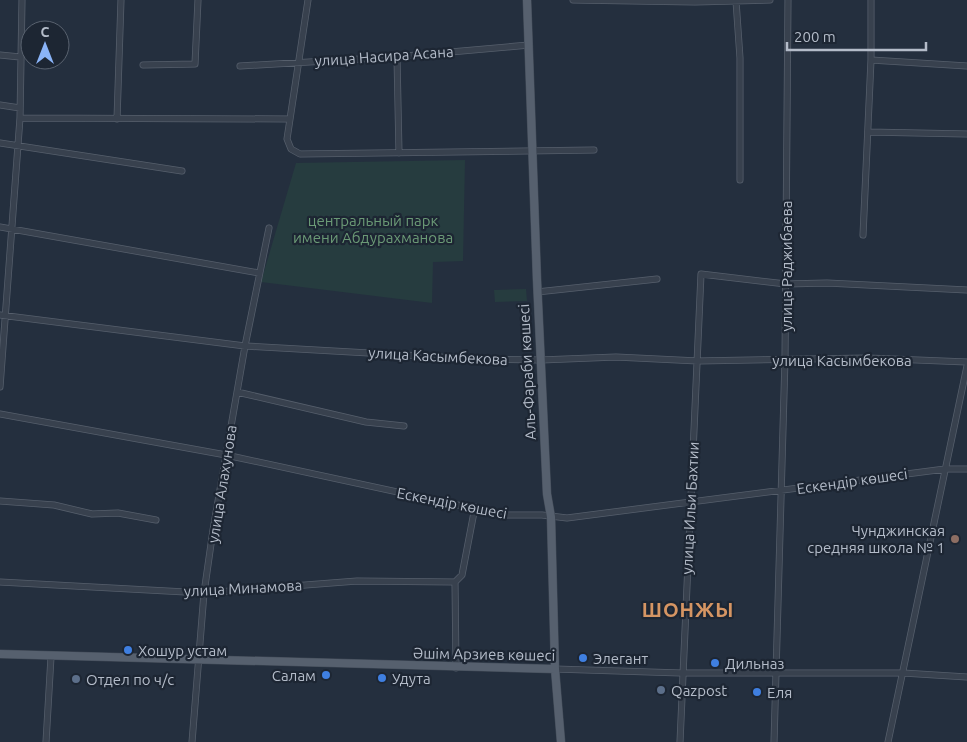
<svg xmlns="http://www.w3.org/2000/svg" width="967" height="742" font-family="Ubuntu,sans-serif">
  <style>
    .green { fill: #263c3f }
    .lines { fill: none; stroke-linecap: round; stroke-linejoin: round }
    .minor-casing { stroke: #565f6c; stroke-width: 7 }
    .major-casing { stroke: #414a57; stroke-width: 9 }
    .minor { stroke: #38414e; stroke-width: 5.5 }
    .major { stroke: #56606e; stroke-width: 8 }
    .education-dot { fill: #8d6e63; stroke: #1d2633; stroke-width: 2 }
    .shop-dot { fill: #3f7fe0; stroke: #1d2633; stroke-width: 2 }
    .service-dot { fill: #5c6f8a; stroke: #1d2633; stroke-width: 2 }
    .labels { text-anchor: middle; dominant-baseline: central; stroke-width: 4.5; stroke-linejoin: round; paint-order: stroke }
    .street-label { font-size: 15px; fill: #b4bcc9; stroke: #1d2633 }
    .park-label { font-size: 15px; fill: #6b9a76; stroke: #1d2633 }
    .poi-label { font-size: 15px; fill: #b4bcc9; stroke: #1d2633; text-anchor: start }
    .district-label { font-size: 20px; font-weight: bold; letter-spacing: 1px; fill: #d59563; stroke: #1d2633 }
  </style>
  <rect width="100%" height="100%" fill="#242f3e"/>
  <path class="green" d="M 465,160 L 463,261 L 433,262 L 432,303 L 261,282 L 296,163 Z
    M 526,289 L 527,301 L 495,302 L 494,290 Z"/>
  <g class="lines">
    <g class="minor-casing">
      <path id="minor" d="M 308,0 L 287,139 L 291,149 L 300,154 L 594,150
        M 573,0 L 695,2 L 770,0
        M 736,1 L 740,58 L 740,180
        M 0,55 L 20,57
        M 397,57 L 399,153
        M 871,60 L 967,66
        M 143,65 L 195,64 L 198,0
        M 240,66 L 394,57 L 529,45
        M 0,105 L 20,108
        M 20,118 L 289,119
        M 117,119 L 121,0
        M 868,132 L 967,134
        M 0,143 L 182,171
        M 0,227 L 259,273
        M 863,235 L 871,60 L 871,0
        M 537,292 L 657,279
        M 0,315 L 245,346 L 475,359 L 541,360 L 616,357 L 698,361 L 868,358 L 967,362
        M 0,387 L 20,118 L 22,0
        M 237,392 L 366,422 L 404,426
        M 0,414 L 226,455 L 504,515 L 542,515 L 567,518 L 945,469 L 967,469
        M 0,501 L 54,505 L 92,514 L 118,513 L 156,520
        M 0,582 L 204,593 L 357,581 L 455,582
        M 456,668 L 455,582 L 462,575 L 475,507
        M 555,669 L 681,673 L 903,673 L 967,677
        M 46,742 L 51,657
        M 192,742 L 204,593 L 213,530 L 245,346 L 269,228
        M 680,742 L 701,274 L 786,284 L 827,283 L 967,290
        M 774,742 L 785,359 L 788,0
        M 888,742 L 967,366"/>
    </g>
    <g class="major-casing">
      <path id="major" d="M 527,0 L 537,280 L 547,494 L 551,517 L 555,669 L 561,742
        M 0,654 L 555,669"/>
    </g>
    <use href="#minor" class="minor"/>
    <use href="#major" class="major"/>
  </g>
  <circle class="education-dot" cx="955" cy="539" r="5"/>
  <g class="shop-dot">
    <circle cx="128" cy="650" r="5"/>
    <circle cx="583" cy="658" r="5"/>
    <circle cx="715" cy="663" r="5"/>
    <circle cx="326" cy="675" r="5"/>
    <circle cx="382" cy="678" r="5"/>
    <circle cx="757" cy="692" r="5"/>
  </g>
  <g class="service-dot">
    <circle cx="76" cy="679" r="5"/>
    <circle cx="661" cy="690" r="5"/>
  </g>
  <g class="labels">
    <g class="street-label">
      <text transform="translate(384 56) rotate(-4)">улица Насира Асана</text>
      <text transform="translate(786 266) rotate(-90)">улица Раджибаева</text>
      <text transform="translate(438 356) rotate(3)">улица Касымбекова</text>
      <text x="842" y="360">улица Касымбекова</text>
      <text transform="translate(527 372) rotate(-93)">Аль-Фараби көшесі</text>
      <text transform="translate(852 481) rotate(-8)">Ескендір көшесі</text>
      <text transform="translate(222 484) rotate(-81)">улица Алахунова</text>
      <text transform="translate(452 503) rotate(11)">Ескендір көшесі</text>
      <text transform="translate(690 508) rotate(-87)">улица Ильи Бахтии</text>
      <text transform="translate(243 588) rotate(-3)">улица Минамова</text>
      <text transform="translate(484 654) rotate(1)">Әшім Арзиев көшесі</text>
    </g>
    <g class="park-label">
      <text x="373" y="220">центральный парк<tspan x="373" dy="17">имени Абдурахманова</tspan></text>
    </g>
    <g class="poi-label">
      <text x="945" y="530" text-anchor="end">Чунджинская<tspan x="945" dy="17">средняя школа № 1</tspan></text>
      <text x="138" y="650">Хошур устам</text>
      <text x="593" y="658">Элегант</text>
      <text x="725" y="663">Дильназ</text>
      <text x="316" y="675" text-anchor="end">Салам</text>
      <text x="392" y="678">Удута</text>
      <text x="86" y="679">Отдел по ч/с</text>
      <text x="671" y="690">Qazpost</text>
      <text x="767" y="692">Еля</text>
    </g>
    <g class="district-label">
      <text x="688" y="609">ШОНЖЫ</text>
    </g>
  </g>
  <g transform="translate(45 45)"><circle r="24" fill="#1d2633" stroke="#59626f"/>
  <path d="M0-4L9 19L0 12L-9 19Z" fill="#8ab4f8"/>
  <text y="-8" font-size="14" font-weight="bold" text-anchor="middle" fill="#b4bcc9">С</text>
  </g>
  <path d="M787 42v8h139v-8" fill="none" stroke="#b4bcc9" stroke-width="2.5"/>
  <text x="794" y="42" font-size="15" fill="#b4bcc9" stroke="#1d2633" stroke-width="4" paint-order="stroke">200 m</text>
</svg>
